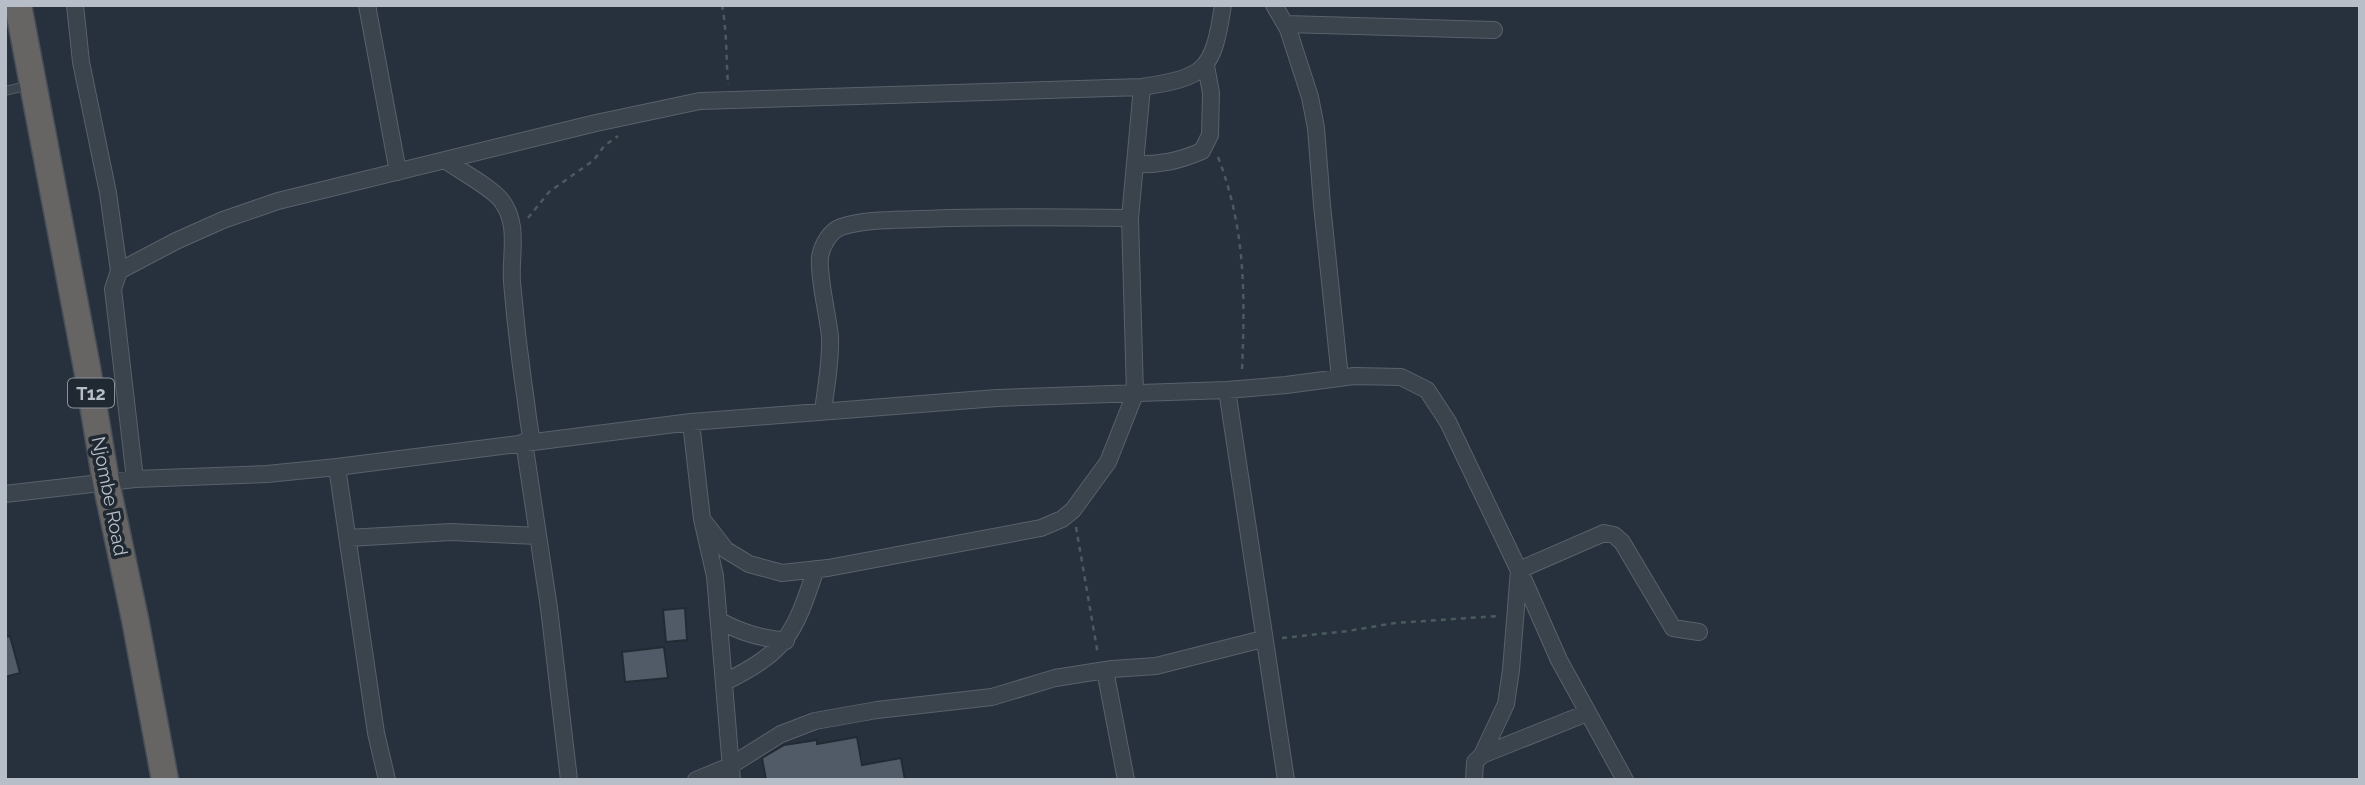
<svg xmlns="http://www.w3.org/2000/svg" width="2365" height="785" font-family="Raleway,sans-serif">
  <style>
    .building { fill: #515a67; stroke: #222a34; stroke-width: 2 }
    .lines { fill: none; stroke-linecap: round; stroke-linejoin: round }
    .service-casing { stroke: #59616b; stroke-width: 10 }
    .minor-casing { stroke: #59616b; stroke-width: 18 }
    .trunk-casing { stroke: #464e58; stroke-width: 29 }
    .path { stroke: #495b5d; stroke-width: 2.5; stroke-dasharray: 5 5; stroke-linecap: butt }
    .service { stroke: #3b434d; stroke-width: 8 }
    .minor { stroke: #3b434d; stroke-width: 16 }
    .trunk { stroke: #666563; stroke-width: 26 }
    .labels { text-anchor: middle; dominant-baseline: central; stroke-width: 7; stroke-linejoin: round; paint-order: stroke }
    .shield { fill: #202832; stroke: #8a919b; stroke-width: 2 }
    .shield-label { font-size: 18px; font-weight: bold; fill: #b7bec8 }
    .street-label { font-size: 19px; fill: #b7bec8; stroke: #202832 }
  </style>
  <rect width="100%" height="100%" fill="#27313d"/>
  <path class="building" d="M 685,608 L 687,640 L 666,642 L 663,610 Z
    M 10,636 L 20,673 L 5,677 L 5,637 Z
    M 664,647 L 668,678 L 625,682 L 622,652 Z
    M 857,737 L 862,765 L 901,758 L 905,780 L 766,780 L 762,758 L 784,745 L 817,740 L 817,744 Z"/>
  <g class="lines">
    <g class="service-casing">
      <path id="service" d="M 5,91 L 30,85"/>
    </g>
    <g class="minor-casing">
      <path id="minor" d="M 75,5 L 81,62 L 108,193 L 119,271
        M 367,5 L 398,172
        M 1274,5 L 1288,29 L 1310,97 L 1316,128 L 1322,205 L 1340,378
        M 1286,24 L 1494,30
        M 445,160 C 460,171 491,187 501,200 C 520,224 510,254 512,282 C 515,318 519,353 524,388 C 527,406 528,423 532,441
        M 1135,164 C 1160,165 1179,161 1202,151 L 1210,135 L 1211,93 L 1206,66
        M 1227,390 L 1286,780
        M 823,411 C 826,387 831,362 830,337 C 828,315 818,277 820,257 C 822,245 830,231 841,227 C 865,219 896,220 921,219 C 991,216 1060,217 1130,218
        M 691,422 L 702,519 L 715,576 L 732,780
        M 524,442 L 549,608 L 569,780
        M 337,467 L 376,733 L 387,780
        M 135,479 L 113,289 L 119,271 L 176,241 L 223,220 L 278,201 L 596,123 L 700,101 L 1142,87 C 1206,77 1213,71 1223,5
        M 5,494 L 135,479 L 267,474 L 337,467 L 691,422 L 997,398 L 1227,390 L 1286,385 L 1354,376 L 1401,377 L 1427,390 L 1448,422 L 1525,583 L 1559,660 L 1625,780
        M 702,519 L 726,550 L 749,564 L 782,573 L 828,568 L 1041,528 L 1062,519 L 1073,510 L 1108,462 L 1135,394 L 1130,218 L 1142,87
        M 348,538 L 451,532 L 538,536
        M 720,621 C 742,633 761,638 786,641
        M 1105,670 L 1126,780
        M 725,682 C 789,650 794,633 816,569
        M 1482,755 L 1506,704 L 1511,670 L 1519,570 L 1604,533 L 1614,535 L 1622,542 L 1673,628 L 1699,632
        M 696,780 L 730,766 L 781,734 L 815,721 L 877,710 L 992,697 L 1055,678 L 1112,669 L 1156,666 L 1263,639
        M 1474,780 L 1475,762 L 1482,755 L 1587,713"/>
    </g>
    <g class="trunk-casing">
      <path id="trunk" d="M 18,5 L 87,368 L 106,482 L 135,619 L 165,780"/>
    </g>
    <path class="path" d="M 722,5 C 727,31 726,58 728,85
      M 1218,157 C 1246,230 1245,295 1242,371
      M 528,218 L 549,192 L 594,160 L 604,146 L 618,136
      M 1076,527 L 1098,655
      M 1282,638 L 1348,631 L 1395,623 L 1498,616"/>
    <use href="#service" class="service"/>
    <use href="#minor" class="minor"/>
    <use href="#trunk" class="trunk"/>
  </g>
  <g class="labels">
    <rect class="shield" x="68" y="378.5" width="46" height="29" rx="5"/>
    <g class="shield-label">
      <text x="91" y="393">T12</text>
    </g>
    <g class="street-label">
      <text transform="translate(110 496) rotate(79)">Njombe Road</text>
    </g>
  </g>
  <rect width="2365" height="785" fill="none" stroke="#b7bec8" stroke-width="14"/>
</svg>
